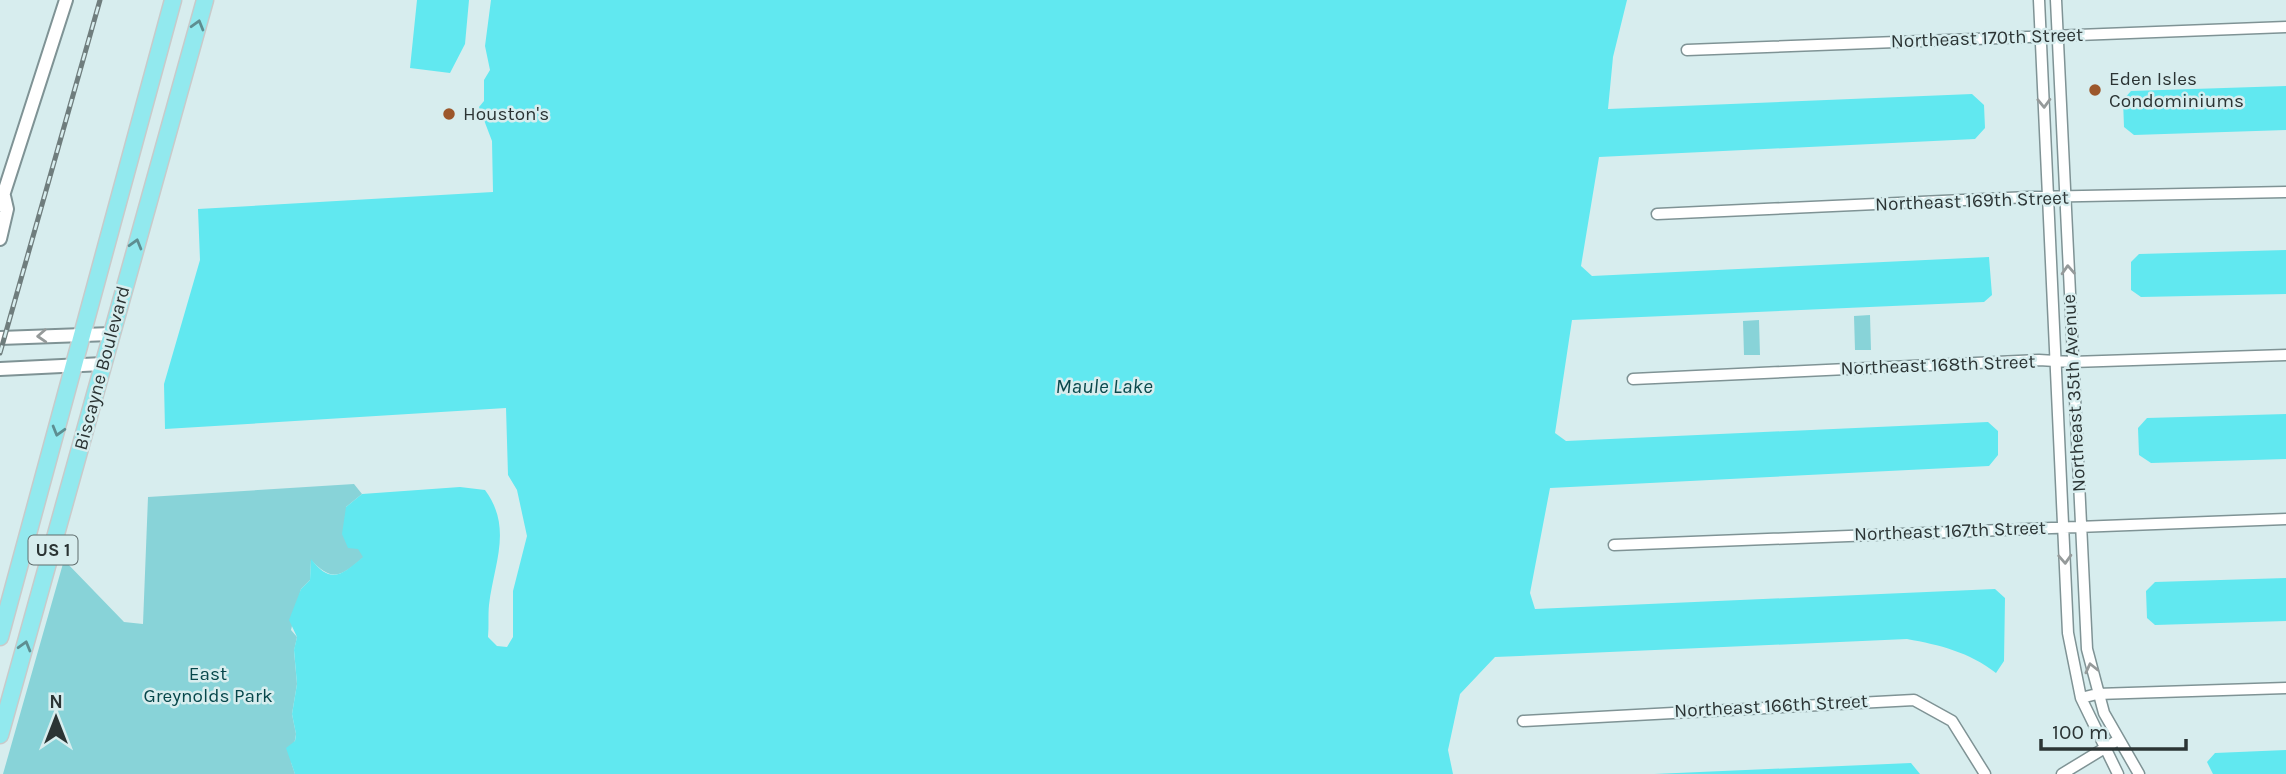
<svg xmlns="http://www.w3.org/2000/svg" width="2286" height="774" font-family="Karla,sans-serif">
  <style>
    .green { fill: #88d3d8 }
    .water { fill: #61e8f0 }
    .lines { fill: none; stroke-linecap: round; stroke-linejoin: round }
    .minor-casing { stroke: #7f9395; stroke-width: 13 }
    .tertiary-casing { stroke: #7f9395; stroke-width: 16 }
    .primary-casing { stroke: #c8caca; stroke-width: 19 }
    .minor { stroke: #fff; stroke-width: 10 }
    .tertiary { stroke: #fff; stroke-width: 12 }
    .primary { stroke: #92e9ee; stroke-width: 16 }
    .rail-casing { stroke: #6f7d7d; stroke-width: 5 }
    .rail { stroke: #d7edee; stroke-width: 2.5; stroke-dasharray: 8; stroke-linecap: butt }
    .oneway { stroke: #5e8e91 }
    .oneway2 { stroke: #959a9a }
    .poi-dot { fill: #9c572b; stroke: #d7edee; stroke-width: 2.5 }
    .labels { text-anchor: middle; dominant-baseline: central; stroke-width: 5; stroke-linejoin: round; paint-order: stroke }
    .shield { fill: #d7edee; stroke: #5f6c6c; stroke-width: 2 }
    .shield-label { font-size: 18px; font-weight: bold; fill: #2b3434 }
    .street-label { font-size: 19px; fill: #2b3434; stroke: #d7edee }
    .poi-label { font-size: 19px; fill: #2b3434; stroke: #d7edee; text-anchor: start }
    .park-label { font-size: 19px; fill: #07474b; stroke: #d7edee }
    .water-label { font-size: 21px; font-style: italic; fill: #0a494c; stroke: #d7edee }
  </style>
  <rect width="100%" height="100%" fill="#d7edee"/>
  <path class="green" d="M 1870,315 L 1871,350 L 1855,350 L 1854,316 Z
    M 1759,320 L 1760,355 L 1744,355 L 1743,321 Z
    M 354,484 L 362,494 L 346,507 L 364,557 C 341,576 333,583 311,560 L 310,580 L 301,589 L 291,630 L 297,637 L 294,651 L 297,684 L 292,714 L 296,734 L 291,762 L 295,774 L 3,774 L 64,560 L 124,622 L 143,624 L 148,497 Z"/>
  <path class="water" d="M 417,0 L 469,0 L 465,44 L 450,73 L 410,68 Z
    M 491,0 L 1627,0 L 1613,57 L 1608,109 L 1972,94 L 1984,105 L 1985,128 L 1975,139 L 1599,157 L 1581,266 L 1592,276 L 1989,257 L 1992,295 L 1984,302 L 1572,320 L 1555,433 L 1566,441 L 1988,422 L 1998,431 L 1998,455 L 1989,466 L 1550,488 L 1530,593 L 1535,609 L 1995,589 L 2005,598 L 2004,661 L 1996,673 C 1969,652 1940,645 1907,639 L 1495,657 L 1460,694 L 1448,750 L 1453,774 L 295,774 L 286,748 L 295,741 L 296,734 L 292,714 L 297,684 L 294,650 L 297,637 L 289,620 L 301,589 L 310,580 L 311,559 C 331,585 342,575 363,557 L 358,549 L 348,548 L 342,534 L 346,507 L 362,494 L 460,487 L 485,490 C 513,528 494,563 489,605 C 488,615 489,626 488,637 L 497,646 L 507,647 L 513,637 L 513,591 L 527,536 L 517,490 L 508,475 L 506,408 L 165,429 L 164,384 L 200,260 L 198,209 L 493,192 L 492,141 L 479,107 L 484,101 L 484,80 L 490,70 L 485,46 Z
    M 2286,86 L 2286,130 L 2134,135 L 2124,127 L 2123,100 L 2131,91 Z
    M 2286,250 L 2286,294 L 2141,297 L 2131,290 L 2131,262 L 2139,254 Z
    M 2286,414 L 2286,459 L 2151,463 L 2139,455 L 2138,428 L 2147,418 Z
    M 2286,578 L 2286,621 L 2155,625 L 2147,618 L 2146,591 L 2155,582 Z
    M 2286,750 L 2286,774 L 2213,774 L 2207,762 L 2215,753 Z
    M 1911,763 L 1920,774 L 1654,774 Z"/>
  <g class="lines">
    <g class="minor-casing">
      <path id="minor" d="M 2039,0 L 2068,633 L 2081,698 L 2118,774
        M 2056,0 L 2087,649 L 2104,713 L 2139,774
        M 1687,50 L 2286,27
        M 1657,214 L 2029,197 L 2286,192
        M 1633,379 L 2039,360 L 2072,362 L 2286,355
        M 1614,545 L 2286,519
        M 2081,698 L 2097,694 L 2286,688
        M 1523,721 L 1914,700 L 1952,721 L 1985,774
        M 2062,774 L 2118,740"/>
    </g>
    <g class="tertiary-casing">
      <path id="tertiary" d="M 0,205 L 66,0
        M 0,239 L 7,209 L 4,196
        M 0,338 L 111,334
        M 0,369 L 103,364"/>
    </g>
    <g class="primary-casing">
      <path id="primary" d="M 0,637 L 173,0
        M 0,735 L 205,0"/>
    </g>
    <use href="#minor" class="minor"/>
    <use href="#tertiary" class="tertiary"/>
    <use href="#primary" class="primary"/>
    <g class="rail-casing">
      <path id="rail" d="M 0,353 L 100,0"/>
    </g>
    <use href="#rail" class="rail"/>
  </g>
  <defs><path id="oneway-chevron" d="M-2-3.5L2.5 0L-2 3.5" fill="none" stroke-width="1.6" stroke-linecap="round" stroke-linejoin="round" transform="scale(1.75)"/></defs>
  <g class="oneway">
    <use href="#oneway-chevron" transform="translate(198 25) rotate(-74)"/>
    <use href="#oneway-chevron" transform="translate(136 244) rotate(-74)"/>
    <use href="#oneway-chevron" transform="translate(58 431) rotate(106)"/>
    <use href="#oneway-chevron" transform="translate(25 646) rotate(-74)"/>
  </g>
  <g class="oneway2">
    <use href="#oneway-chevron" transform="translate(2044 103) rotate(88)"/>
    <use href="#oneway-chevron" transform="translate(2068 270) rotate(-93)"/>
    <use href="#oneway-chevron" transform="translate(42 336) rotate(177)"/>
    <use href="#oneway-chevron" transform="translate(2065 559) rotate(87)"/>
    <use href="#oneway-chevron" transform="translate(2091 668) rotate(-103)"/>
  </g>
  <g class="poi-dot">
    <circle cx="2095" cy="90" r="7"/>
    <circle cx="449" cy="114" r="7"/>
  </g>
  <g class="labels">
    <rect class="shield" x="28.5" y="535.5" width="49" height="29" rx="5"/>
    <g class="shield-label">
      <text x="53" y="550">US 1</text>
    </g>
    <g class="street-label">
      <text transform="translate(1987 38) rotate(-2)">Northeast 170th Street</text>
      <text transform="translate(1972 201) rotate(-2)">Northeast 169th Street</text>
      <text transform="translate(1938 365) rotate(-2)">Northeast 168th Street</text>
      <text transform="translate(102 368) rotate(-75)">Biscayne Boulevard</text>
      <text transform="translate(2074 393) rotate(-93)">Northeast 35th Avenue</text>
      <text transform="translate(1950 531) rotate(-2)">Northeast 167th Street</text>
      <text transform="translate(1771 706) rotate(-3)">Northeast 166th Street</text>
    </g>
    <g class="poi-label">
      <text x="2109" y="79">Eden Isles<tspan x="2109" dy="22">Condominiums</tspan></text>
      <text x="463" y="114">Houston's</text>
    </g>
    <g class="park-label">
      <text x="208" y="674">East<tspan x="208" dy="22">Greynolds Park</tspan></text>
    </g>
    <g class="water-label">
      <text x="1104" y="386">Maule Lake</text>
    </g>
  </g>
  <g transform="translate(56 718)" stroke="#d7edee" stroke-width="5" paint-order="stroke">
  <path d="M0-5L12 26L0 18L-12 26Z" fill="#2b3434"/>
  <text y="-10" font-size="19" font-weight="bold" text-anchor="middle" fill="#2b3434">N</text>
  </g>
  <path d="M2041 739v10h145v-10" fill="none" stroke="#2b3434" stroke-width="3.5"/>
  <text x="2052" y="739" font-size="21" fill="#2b3434" stroke="#d7edee" stroke-width="5" paint-order="stroke">100 m</text>
</svg>
